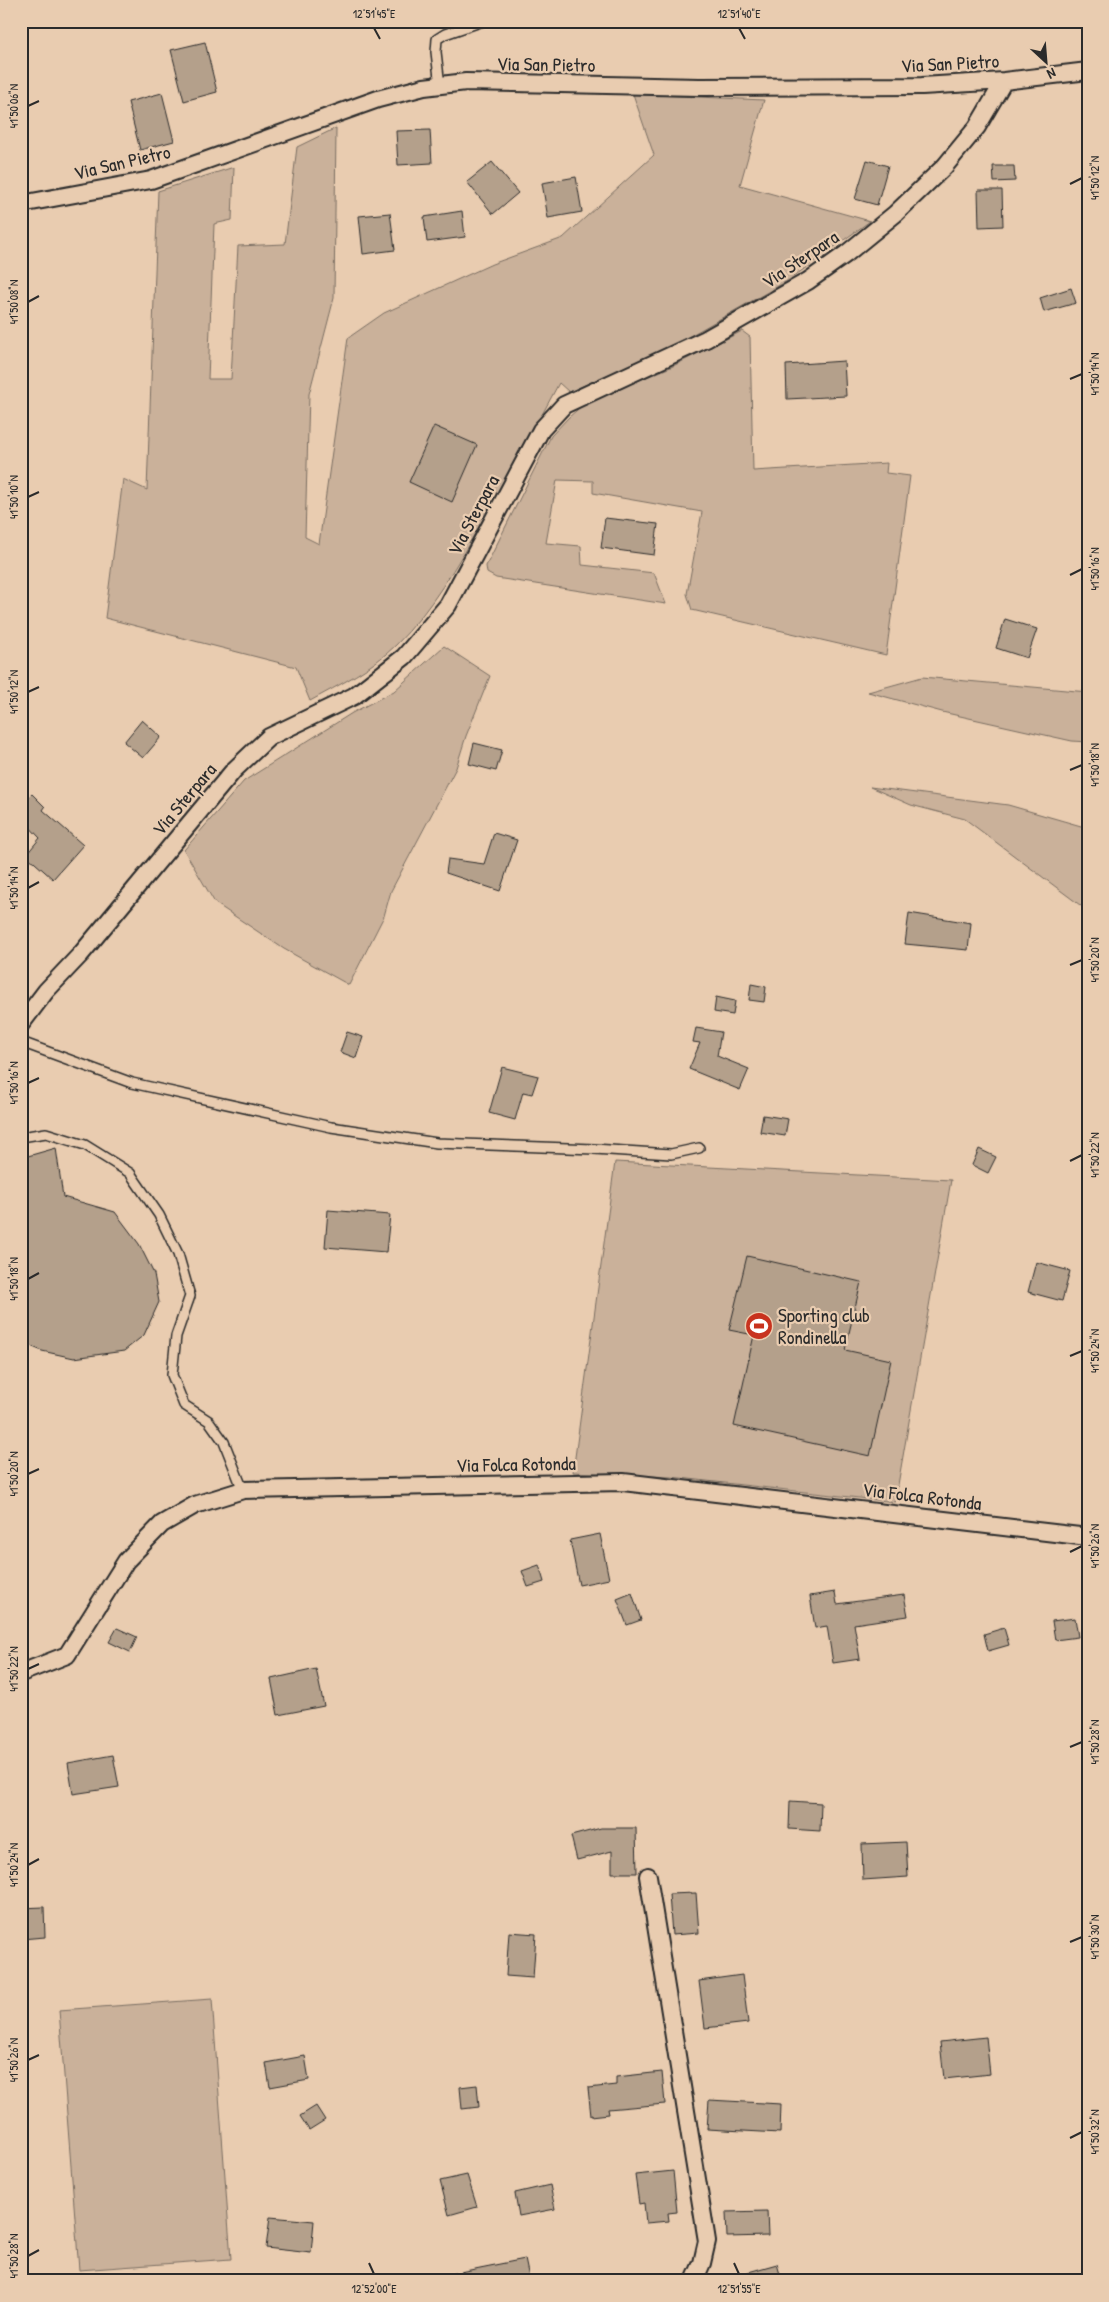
<svg xmlns="http://www.w3.org/2000/svg" width="1109" height="2302" font-family="'Patrick Hand',sans-serif">
  <style>
    .green { fill: #cab19a; stroke: #7a6e62 }
    .building { fill: #b4a08b; stroke: #2b2b2b }
    .lines { fill: none; stroke-linecap: round; stroke-linejoin: round }
    .service-casing { stroke: #2b2b2b; stroke-width: 12 }
    .minor-casing { stroke: #2b2b2b; stroke-width: 20 }
    .service { stroke: #e9ccb0; stroke-width: 9 }
    .minor { stroke: #e9ccb0; stroke-width: 16 }
    .ticks { fill: none; stroke: #2b2b2b; stroke-width: 2 }
    .labels { text-anchor: middle; dominant-baseline: central; stroke-width: 4.5; stroke-linejoin: round; paint-order: stroke }
    .street-label { font-size: 19px; fill: #2b2b2b; stroke: #e9ccb0 }
    .poi-label { font-size: 19px; fill: #2b2b2b; stroke: #e9ccb0; text-anchor: start }
    .neatline { fill: none; stroke: #2b2b2b; stroke-width: 2 }
    .ticks-label { font-size: 12px; text-anchor: middle; fill: #2b2b2b }
  </style>
  <rect width="100%" height="100%" fill="#e9ccb0"/>
  <filter id="ink" filterUnits="userSpaceOnUse"><feTurbulence type="fractalNoise" baseFrequency=".02" numOctaves="2"/><feDisplacementMap in="SourceGraphic" scale="10" xChannelSelector="R" yChannelSelector="G"/><feConvolveMatrix kernelMatrix="1 2 1 2 8 2 1 2 1" color-interpolation-filters="sRGB"/></filter>
  <g filter="url(#ink)">
    <path class="green" d="M 633,94 L 764,100 L 740,185 L 870,221 L 789,280 L 672,346 L 569,392 L 559,383 C 534,430 508,477 481,523 C 457,565 431,610 396,645 C 373,668 339,685 310,701 L 296,667 L 105,618 L 123,479 L 147,490 L 158,191 L 234,167 L 232,220 L 214,224 L 208,379 L 231,379 L 238,246 L 285,244 L 297,147 L 336,128 L 334,298 L 309,394 L 305,537 L 319,544 L 348,338 L 384,313 L 492,264 L 563,238 L 654,155 Z
      M 742,331 L 750,337 L 753,471 L 887,463 L 886,473 L 910,476 L 886,655 L 692,610 L 687,594 L 702,512 L 593,493 L 593,481 L 557,480 L 546,543 L 581,546 L 582,565 L 654,573 L 666,604 L 496,578 L 487,573 L 486,566 L 551,436 L 569,417 L 585,403 L 673,366 Z
      M 444,646 L 490,676 L 466,736 L 456,768 L 391,891 L 384,916 L 349,985 L 284,949 L 215,903 L 184,850 L 244,781 L 352,713 L 394,691 Z
      M 922,677 L 1088,692 L 1088,742 L 1072,741 L 942,712 L 868,692 Z
      M 870,787 L 1008,805 L 1088,828 L 1088,911 L 965,819 L 911,805 Z
      M 615,1162 L 951,1180 L 895,1502 L 671,1477 L 573,1472 Z
      M 212,1999 L 231,2259 L 79,2270 L 59,2010 Z"/>
    <path class="building" d="M 205,42 L 217,92 L 184,101 L 171,50 Z
      M 162,93 L 174,141 L 140,150 L 128,102 Z
      M 430,130 L 432,163 L 398,165 L 396,131 Z
      M 867,160 L 888,166 L 877,205 L 855,199 Z
      M 492,162 L 518,193 L 493,214 L 467,182 Z
      M 993,166 L 1014,166 L 1015,181 L 994,182 Z
      M 576,177 L 582,212 L 548,218 L 542,183 Z
      M 978,190 L 1002,190 L 1003,226 L 979,227 Z
      M 462,211 L 465,237 L 427,242 L 424,217 Z
      M 390,213 L 395,250 L 363,254 L 359,216 Z
      M 1071,288 L 1076,303 L 1044,312 L 1040,298 Z
      M 844,361 L 846,396 L 787,399 L 786,365 Z
      M 434,426 L 477,445 L 452,502 L 409,482 Z
      M 605,518 L 658,524 L 654,555 L 601,548 Z
      M 1005,619 L 1037,629 L 1027,658 L 996,648 Z
      M 142,720 L 161,737 L 143,758 L 124,742 Z
      M 474,743 L 502,750 L 496,771 L 469,764 Z
      M 32,794 L 45,807 L 43,810 L 83,845 L 53,879 L 26,855 L 40,838 L 21,818 L 21,804 Z
      M 494,833 L 517,840 L 500,891 L 446,873 L 448,859 L 484,864 Z
      M 909,913 L 971,923 L 968,950 L 905,944 Z
      M 751,984 L 766,987 L 764,1002 L 749,1000 Z
      M 716,997 L 735,1001 L 733,1015 L 714,1012 Z
      M 696,1028 L 721,1032 L 717,1056 L 749,1069 L 740,1090 L 689,1069 L 700,1043 L 693,1042 Z
      M 347,1032 L 363,1037 L 356,1058 L 340,1052 Z
      M 502,1067 L 538,1076 L 532,1094 L 523,1092 L 515,1120 L 489,1113 Z
      M 763,1115 L 788,1119 L 785,1136 L 760,1132 Z
      M 56,1148 L 63,1197 L 115,1212 L 139,1244 L 154,1274 L 159,1302 L 144,1335 L 124,1351 L 74,1358 L 42,1351 L 21,1342 L 21,1158 Z
      M 979,1149 L 996,1157 L 988,1173 L 972,1165 Z
      M 328,1210 L 390,1215 L 386,1252 L 325,1247 Z
      M 747,1256 L 861,1282 L 845,1350 L 891,1360 L 870,1456 L 734,1426 L 754,1335 L 729,1330 Z
      M 1036,1262 L 1070,1271 L 1062,1301 L 1028,1292 Z
      M 600,1534 L 609,1579 L 579,1585 L 570,1540 Z
      M 539,1565 L 544,1582 L 528,1587 L 522,1571 Z
      M 835,1592 L 837,1604 L 904,1595 L 908,1616 L 854,1624 L 860,1659 L 833,1663 L 827,1626 L 815,1628 L 810,1596 Z
      M 632,1593 L 641,1620 L 627,1625 L 617,1599 Z
      M 1075,1618 L 1078,1637 L 1055,1640 L 1052,1621 Z
      M 117,1628 L 137,1637 L 130,1652 L 109,1642 Z
      M 1004,1628 L 1009,1645 L 988,1651 L 984,1634 Z
      M 316,1669 L 324,1706 L 278,1715 L 271,1679 Z
      M 113,1755 L 119,1787 L 73,1794 L 68,1763 Z
      M 790,1801 L 821,1803 L 820,1831 L 789,1829 Z
      M 601,1828 L 636,1828 L 637,1873 L 612,1873 L 612,1851 L 577,1860 L 571,1836 Z
      M 906,1842 L 908,1877 L 863,1880 L 862,1844 Z
      M 696,1893 L 699,1933 L 672,1935 L 669,1894 Z
      M 44,1907 L 45,1937 L 21,1939 L 21,1908 Z
      M 509,1932 L 536,1934 L 533,1978 L 506,1976 Z
      M 742,1975 L 748,2023 L 705,2028 L 699,1981 Z
      M 986,2037 L 990,2074 L 944,2079 L 940,2042 Z
      M 305,2056 L 309,2080 L 270,2087 L 266,2063 Z
      M 662,2072 L 665,2104 L 608,2109 L 609,2114 L 591,2116 L 588,2088 L 616,2085 L 616,2077 Z
      M 477,2085 L 479,2107 L 462,2109 L 460,2087 Z
      M 709,2100 L 781,2104 L 780,2133 L 707,2129 Z
      M 316,2106 L 325,2120 L 309,2130 L 300,2116 Z
      M 673,2171 L 677,2212 L 668,2213 L 669,2221 L 646,2223 L 644,2203 L 639,2204 L 635,2175 Z
      M 467,2175 L 477,2207 L 449,2215 L 440,2181 Z
      M 550,2185 L 555,2209 L 519,2216 L 515,2193 Z
      M 767,2211 L 768,2236 L 727,2237 L 726,2212 Z
      M 270,2217 L 314,2221 L 311,2253 L 266,2248 Z
      M 525,2259 L 529,2278 L 515,2281 L 451,2281 L 450,2274 Z
      M 777,2264 L 782,2281 L 734,2281 L 734,2276 Z"/>
    <g class="lines">
      <g class="service-casing">
        <path id="service" d="M 440,86 L 436,52 L 437,39 L 445,34 L 483,21
          M 21,1042 L 132,1083 L 331,1127 L 437,1143 L 594,1149 L 671,1154 L 699,1148
          M 21,1137 L 46,1133 L 85,1145 L 130,1173 L 159,1215 L 178,1254 L 190,1296 L 176,1336 L 172,1375 L 184,1405 L 209,1421 L 224,1442 L 243,1490"/>
      </g>
      <g class="minor-casing">
        <path id="minor" d="M 21,204 L 151,180 L 378,99 L 424,87 L 466,82 L 699,87 L 922,86 L 1004,81 L 1088,71
          M 21,1024 L 46,991 L 81,954 L 234,770 L 269,737 L 354,696 L 404,657 L 448,605 L 541,430 L 564,405 L 706,339 L 808,281 L 846,254 L 895,214 L 945,166 L 977,127 L 1004,81
          M 21,1673 L 67,1655 L 126,1561 L 162,1524 L 195,1505 L 243,1490 L 623,1482 L 1088,1537
          M 648,1876 L 707,2241 L 702,2263 L 694,2281"/>
      </g>
      <use href="#service" class="service"/>
      <use href="#minor" class="minor"/>
    </g>
  </g>
  <path class="ticks" d="M 374,28 L 380,39M 739,28 L 745,39M 28,106 L 39,101M 1070,184 L 1082,178M 28,302 L 39,296M 1070,379 L 1082,374M 28,497 L 39,492M 1070,575 L 1082,569M 28,692 L 39,687M 1070,770 L 1082,765M 28,888 L 39,882M 1070,965 L 1082,960M 28,1083 L 39,1078M 1070,1161 L 1082,1155M 28,1279 L 39,1273M 1070,1356 L 1082,1351M 28,1474 L 39,1469M 1070,1552 L 1082,1546M 28,1669 L 39,1664M 1070,1747 L 1082,1742M 28,1865 L 39,1859M 1070,1942 L 1082,1937M 28,2060 L 39,2055M 1070,2138 L 1082,2132M 28,2256 L 39,2250M 369,2263 L 374,2274M 734,2263 L 739,2274"/>
  <defs>
    <g id="stadium-disc" transform="scale(1.4375)"><circle r="9.5" fill="#c8321e" stroke="#e9ccb0"/><path d="M0-5a6.5 5 0 1 0 0 10a6.5 5 0 1 0 0-10ZM-3.5-1.8h7v3.6h-7Z" fill="#fff"/></g>
  </defs>
  <g fill-rule="evenodd">
    <use href="#stadium-disc" x="759" y="1326"/>
  </g>
  <g class="labels">
    <g class="street-label">
      <text transform="translate(950 63) rotate(-3)">Via San Pietro</text>
      <text transform="translate(546 64) rotate(1)">Via San Pietro</text>
      <text transform="translate(122 162) rotate(-13)">Via San Pietro</text>
      <text transform="translate(800 259) rotate(-34)">Via Sterpara</text>
      <text transform="translate(473 515) rotate(-62)">Via Sterpara</text>
      <text transform="translate(184 799) rotate(-50)">Via Sterpara</text>
      <text transform="translate(516 1464) rotate(-1)">Via Folca Rotonda</text>
      <text transform="translate(922 1496) rotate(7)">Via Folca Rotonda</text>
    </g>
    <g class="poi-label">
      <text x="778" y="1315">Sporting club<tspan x="778" dy="22">Rondinella</tspan></text>
    </g>
  </g>
  <rect width="1109" height="2302" fill="none" stroke="#e9ccb0" stroke-width="55"/>
  <g transform="translate(1046 62) rotate(154)" stroke="#e9ccb0" stroke-width="4" paint-order="stroke">
  <path d="M0-4L9 19L0 12L-9 19Z" fill="#2b2b2b"/>
  <text y="-8" font-size="14" font-weight="bold" text-anchor="middle" fill="#2b2b2b">N</text>
  </g>
  <rect x="28" y="28" width="1054" height="2246" class="neatline"/>
  <g class="ticks-label">
    <text x="374" y="18">12°51'45"E</text>
    <text x="739" y="18">12°51'40"E</text>
    <text transform="translate(14 106) rotate(-90)" y="4">41°50'06"N</text>
    <text transform="translate(1095 178) rotate(-90)" y="4">41°50'12"N</text>
    <text transform="translate(14 302) rotate(-90)" y="4">41°50'08"N</text>
    <text transform="translate(1095 374) rotate(-90)" y="4">41°50'14"N</text>
    <text transform="translate(14 497) rotate(-90)" y="4">41°50'10"N</text>
    <text transform="translate(1095 569) rotate(-90)" y="4">41°50'16"N</text>
    <text transform="translate(14 692) rotate(-90)" y="4">41°50'12"N</text>
    <text transform="translate(1095 765) rotate(-90)" y="4">41°50'18"N</text>
    <text transform="translate(14 888) rotate(-90)" y="4">41°50'14"N</text>
    <text transform="translate(1095 960) rotate(-90)" y="4">41°50'20"N</text>
    <text transform="translate(14 1083) rotate(-90)" y="4">41°50'16"N</text>
    <text transform="translate(1095 1155) rotate(-90)" y="4">41°50'22"N</text>
    <text transform="translate(14 1279) rotate(-90)" y="4">41°50'18"N</text>
    <text transform="translate(1095 1351) rotate(-90)" y="4">41°50'24"N</text>
    <text transform="translate(14 1474) rotate(-90)" y="4">41°50'20"N</text>
    <text transform="translate(1095 1546) rotate(-90)" y="4">41°50'26"N</text>
    <text transform="translate(14 1669) rotate(-90)" y="4">41°50'22"N</text>
    <text transform="translate(1095 1742) rotate(-90)" y="4">41°50'28"N</text>
    <text transform="translate(14 1865) rotate(-90)" y="4">41°50'24"N</text>
    <text transform="translate(1095 1937) rotate(-90)" y="4">41°50'30"N</text>
    <text transform="translate(14 2060) rotate(-90)" y="4">41°50'26"N</text>
    <text transform="translate(1095 2132) rotate(-90)" y="4">41°50'32"N</text>
    <text transform="translate(14 2256) rotate(-90)" y="4">41°50'28"N</text>
    <text x="374" y="2293">12°52'00"E</text>
    <text x="739" y="2293">12°51'55"E</text>
  </g>
</svg>
